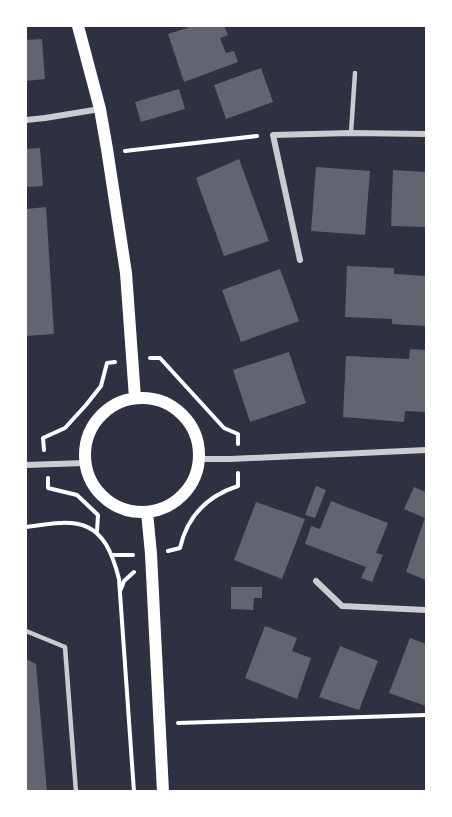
<svg xmlns="http://www.w3.org/2000/svg" width="452" height="817" font-family="Mulish,sans-serif">
  <style>
    .building { fill: #626471 }
    .lines { fill: none; stroke-linecap: round; stroke-linejoin: round }
    .path { stroke: #fff; stroke-width: 4 }
    .service { stroke: #caccd0; stroke-width: 4.5 }
    .minor { stroke: #caccd0; stroke-width: 6 }
    .secondary { stroke: #fff; stroke-width: 12 }
  </style>
  <rect width="100%" height="100%" fill="#2d3142"/>
  <path class="building" d="M 193,26 L 224,26 L 228,35 L 220,38 L 226,53 L 234,51 L 238,62 L 184,82 L 168,34 Z
    M 42,39 L 45,79 L 26,81 L 26,40 Z
    M 261,68 L 273,102 L 226,119 L 214,85 Z
    M 179,89 L 185,109 L 141,122 L 135,102 Z
    M 40,148 L 43,186 L 26,187 L 26,149 Z
    M 239,159 L 269,241 L 224,256 L 196,178 Z
    M 316,167 L 370,171 L 365,235 L 311,231 Z
    M 393,170 L 426,172 L 426,227 L 391,226 Z
    M 46,207 L 54,334 L 26,336 L 26,209 Z
    M 347,266 L 394,268 L 394,274 L 426,276 L 426,326 L 392,324 L 392,319 L 345,317 Z
    M 280,269 L 299,321 L 241,342 L 222,290 Z
    M 410,349 L 426,350 L 426,412 L 405,411 L 404,422 L 343,417 L 346,356 L 409,359 Z
    M 289,352 L 306,403 L 250,422 L 233,370 Z
    M 316,486 L 326,490 L 315,518 L 305,515 Z
    M 414,487 L 426,492 L 426,580 L 406,572 L 425,518 L 404,509 Z
    M 331,501 L 388,523 L 376,553 L 383,555 L 372,582 L 361,578 L 366,567 L 305,544 L 311,526 L 320,529 Z
    M 256,502 L 305,519 L 282,579 L 234,560 Z
    M 231,587 L 262,587 L 262,598 L 254,598 L 253,610 L 231,609 Z
    M 265,626 L 297,638 L 292,651 L 311,658 L 297,699 L 245,678 Z
    M 410,638 L 426,644 L 426,706 L 389,693 Z
    M 340,646 L 378,661 L 359,710 L 319,697 Z
    M 26,659 L 36,664 L 47,792 L 26,792 Z"/>
  <g class="lines">
    <path class="path" d="M 125,151 L 257,136
      M 150,358 L 160,358 L 224,428 L 238,434 L 238,444
      M 44,450 L 43,438 L 65,428 L 86,405 L 101,386 L 107,363 L 115,362
      M 48,478 L 48,488 L 77,495 L 98,515 L 97,531
      M 26,527 C 81,518 104,519 119,579 L 134,792
      M 168,551 L 180,548 C 187,517 207,496 238,486 L 238,473
      M 113,555 L 133,555
      M 121,589 L 124,581 L 134,572
      M 178,723 L 426,715"/>
    <path class="service" d="M 351,133 L 355,73
      M 26,631 L 65,647 L 76,792"/>
    <path class="minor" d="M 26,120 L 45,118 L 100,109
      M 300,260 L 273,135 L 351,133 L 426,134
      M 200,459 L 231,459 L 426,450
      M 26,465 L 85,463
      M 316,581 L 342,606 L 426,610"/>
    <path class="secondary" d="M 78,26 L 100,109 L 107,149 L 126,273 L 135,398
      M85 455a57 57 0 1 1 114 0a57 57 0 1 1-114 0Z
      M 147,512 L 151,554 L 163,792"/>
  </g>
  <rect width="452" height="817" fill="none" stroke="#ffffff" stroke-width="54"/>
</svg>
